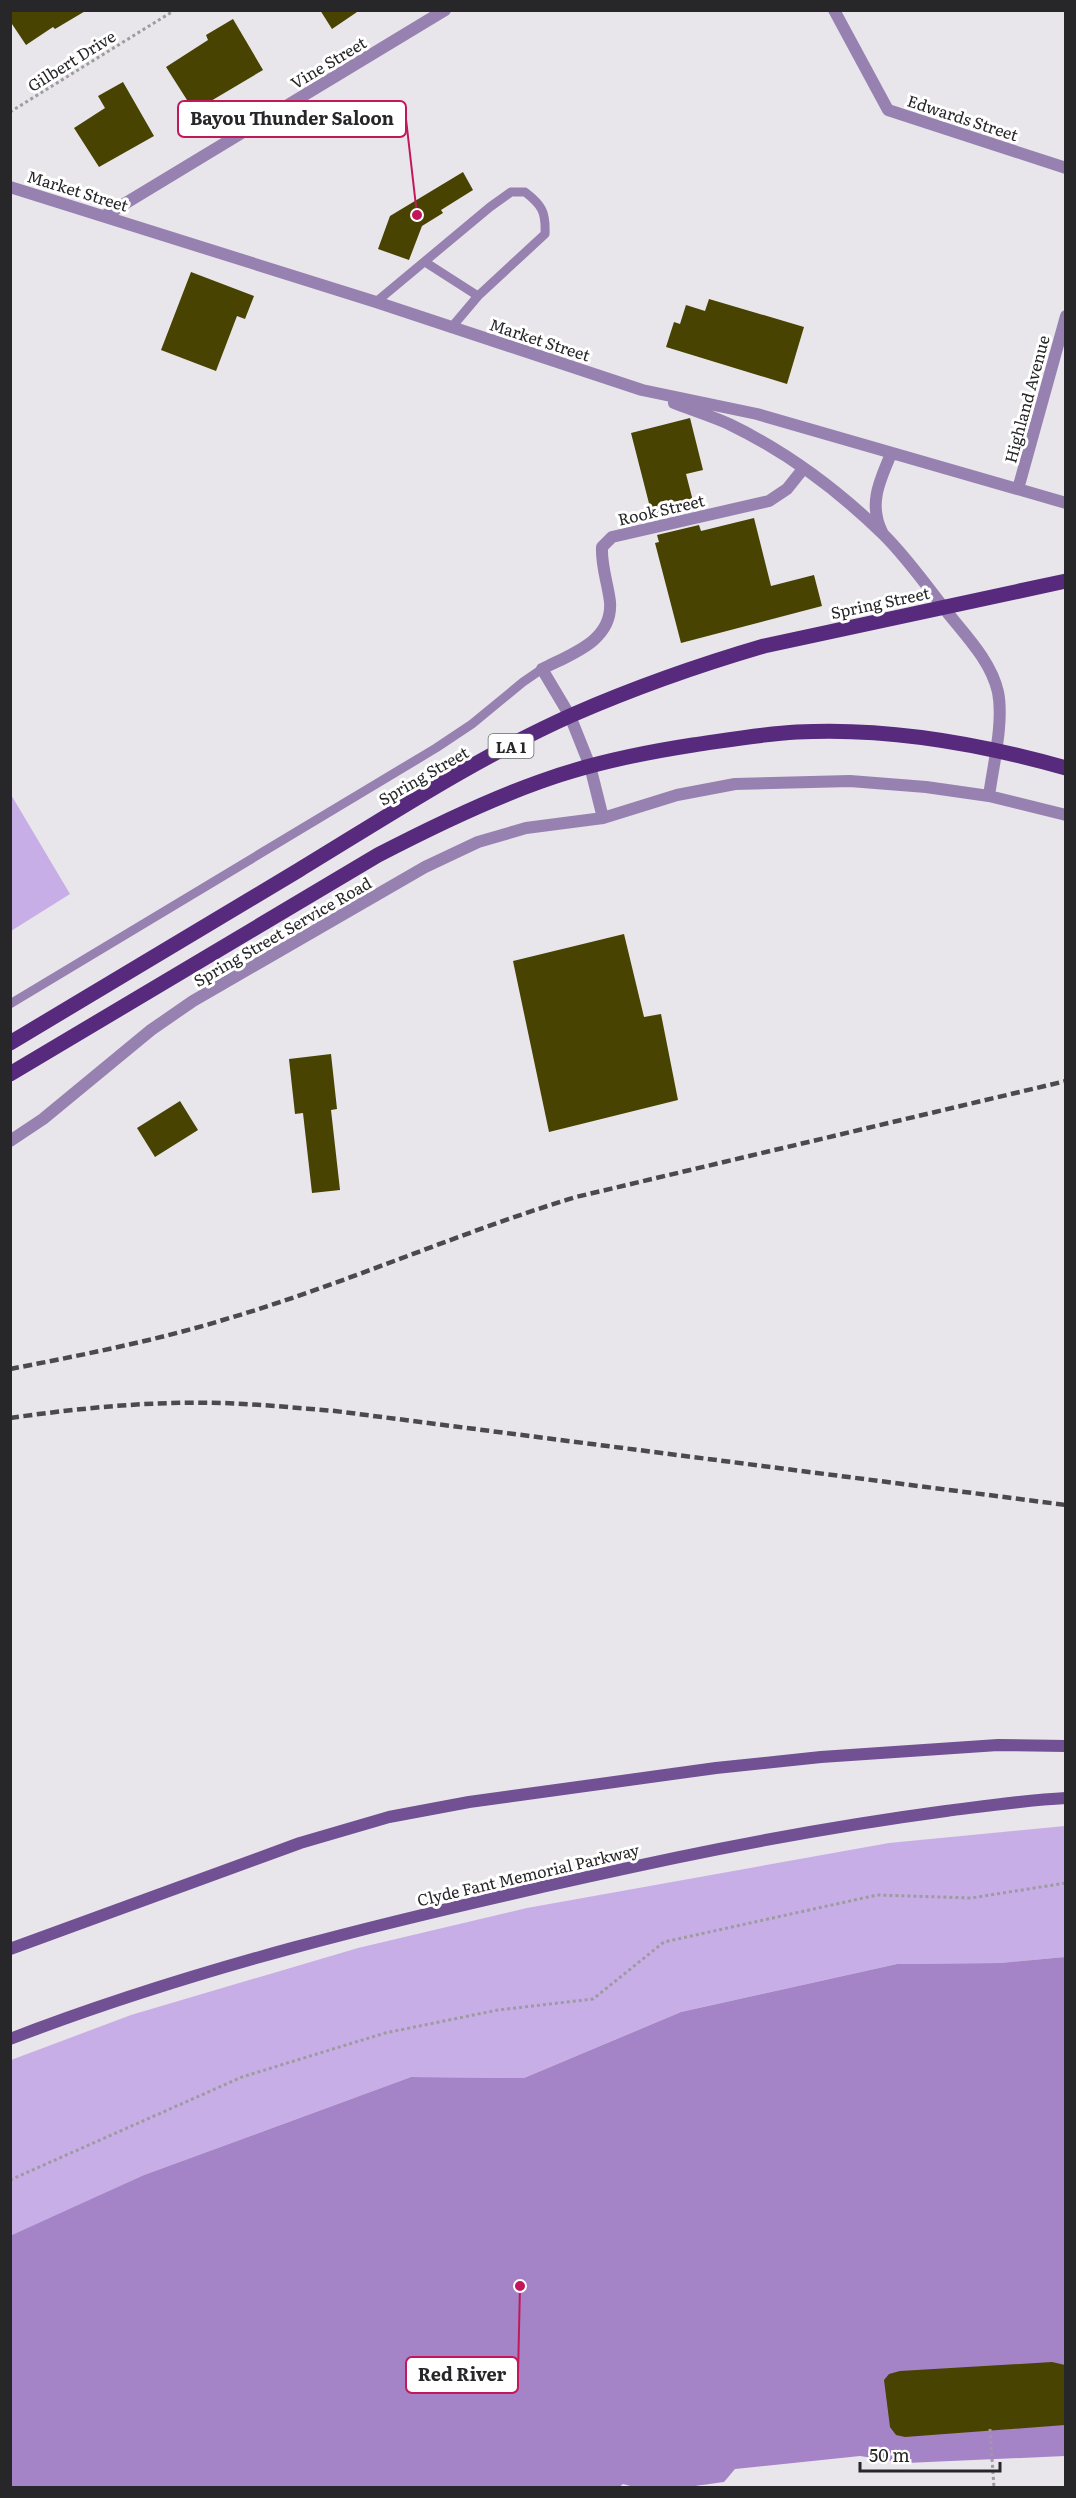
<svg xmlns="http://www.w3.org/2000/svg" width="1076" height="2498" font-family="Literata,serif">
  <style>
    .green { fill: #c8aee6 }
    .water { fill: #a484c6 }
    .building { fill: #484300 }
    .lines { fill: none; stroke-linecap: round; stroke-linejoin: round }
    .path { stroke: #9d9ba0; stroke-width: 3; stroke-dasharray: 3 3; stroke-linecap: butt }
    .service { stroke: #9781b0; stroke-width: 9 }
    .minor { stroke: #9781b0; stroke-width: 12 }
    .secondary { stroke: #715093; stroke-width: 12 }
    .primary { stroke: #572a7d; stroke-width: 15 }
    .rail { stroke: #4a494c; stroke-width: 4.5; stroke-dasharray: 9 4.5; stroke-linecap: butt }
    .labels { text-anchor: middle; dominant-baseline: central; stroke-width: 6; stroke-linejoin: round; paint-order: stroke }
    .shield { fill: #fff; stroke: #686869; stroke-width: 1.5 }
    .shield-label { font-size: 15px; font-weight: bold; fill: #272729 }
    .street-label { font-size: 16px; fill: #272729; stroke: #fff }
    .leader { fill: none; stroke: #c2185b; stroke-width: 2 }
    .callout-dot { fill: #c2185b; stroke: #fff; stroke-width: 2 }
    .callout { fill: #fff; stroke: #c2185b; stroke-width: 2 }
    .callout-label { font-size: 18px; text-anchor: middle; font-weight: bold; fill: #272729 }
  </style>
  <rect width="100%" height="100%" fill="#e8e5eb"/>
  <path class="green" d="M 10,793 L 70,894 L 11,931 L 10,931 Z
    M 1065,1826 L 1065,1957 L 1000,1963 L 897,1964 L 681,2012 L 524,2078 L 411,2077 L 144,2175 L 11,2237 L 11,2060 L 131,2015 L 358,1948 L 527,1908 L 889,1843 Z"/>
  <path class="water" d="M 1065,1957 L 1065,2456 L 906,2463 L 860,2456 L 735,2469 L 724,2482 C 692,2486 654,2494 623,2484 L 618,2488 L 11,2487 L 10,2236 L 144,2175 L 411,2077 L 524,2078 L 681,2012 L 897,1964 L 1000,1963 Z"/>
  <path class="building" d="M 10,10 L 87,10 L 55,29 L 53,27 L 26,45 L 10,21 Z
    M 320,10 L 360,10 L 332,29 Z
    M 233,19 L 263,70 L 194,111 L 166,67 L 208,40 L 206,35 Z
    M 123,82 L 154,136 L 99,167 L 74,128 L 105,108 L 98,96 Z
    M 463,172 L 473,190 L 441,210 L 443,213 L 422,226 L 409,260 L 378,249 L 390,216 Z
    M 191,272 L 254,296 L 245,319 L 237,316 L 216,371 L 161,350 Z
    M 709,299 L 804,327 L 787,384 L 666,347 L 674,322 L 680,324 L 686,305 L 705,311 Z
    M 690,418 L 703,470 L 686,474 L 695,509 L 653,519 L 631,433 Z
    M 754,518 L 771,586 L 814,575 L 822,606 L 681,643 L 655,543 L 659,542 L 657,535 L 699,525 L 701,531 Z
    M 624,934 L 644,1017 L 661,1014 L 678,1100 L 549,1132 L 513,961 Z
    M 331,1054 L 337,1109 L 331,1110 L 340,1190 L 312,1193 L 303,1113 L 295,1114 L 289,1059 Z
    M 180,1101 L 198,1130 L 155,1157 L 137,1128 Z
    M 1052,2362 L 1065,2365 L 1065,2425 L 905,2437 L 896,2435 L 890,2427 L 884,2380 L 889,2374 L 900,2371 Z"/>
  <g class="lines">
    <path class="path" d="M 10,112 L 175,10
      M 10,2180 L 242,2077 L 385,2033 L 498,2010 L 593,1999 L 664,1942 L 877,1895 L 971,1898 L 1066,1883
      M 990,2429 L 994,2488"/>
    <path class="service" d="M 425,262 L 478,296
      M 376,302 L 490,207 L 511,192 L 525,192 C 542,205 546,212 545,234 L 478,296 L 451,328
      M 10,1004 L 436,748 L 472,724 L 523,682 L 542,669"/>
    <path class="minor" d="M 834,10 L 888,110 L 1066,168
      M 10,187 L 376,302 L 642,390 L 757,414 L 1066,503
      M 106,215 L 445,10
      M 674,403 C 692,410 711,416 729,424 C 785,451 839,491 884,535 C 907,558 927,586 947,612 C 966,636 991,661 998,692 C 1004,722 993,766 989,796
      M 1018,489 L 1066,316
      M 882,532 C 868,504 880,480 891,454
      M 603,818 L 590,766 L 570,716 L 542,669 C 571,654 613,641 610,602 C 608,584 601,566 602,547 L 612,537 L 769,501 L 787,489 L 803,469
      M 10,1141 L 43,1119 L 151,1030 L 193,1001 L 425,867 L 478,842 L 526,828 L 603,818 L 677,795 L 735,784 L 850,781 L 926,787 L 989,796 L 1066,815"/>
    <path class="secondary" d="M 10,1949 L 300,1843 L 389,1817 L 469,1802 L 716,1768 L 821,1757 L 998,1745 L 1066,1746
      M 10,2039 C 197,1967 392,1920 587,1877 C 706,1850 826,1827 946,1811 C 986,1806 1026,1800 1066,1798"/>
    <path class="primary" d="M 10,1043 C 107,985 203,927 299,870 C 388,816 476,758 572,715 C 634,688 699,665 764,646 L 1066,581
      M 10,1074 L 378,855 C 430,828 483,802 539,782 C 588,764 641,753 693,745 C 728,740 762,734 797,732 C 888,727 978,743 1066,768"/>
    <path class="rail" d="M 10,1369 C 82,1355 154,1341 223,1320 C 343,1285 457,1233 576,1197 L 1066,1081
      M 10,1418 C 80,1408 151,1401 221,1403 C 259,1404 297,1408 335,1411 L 1066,1505"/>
  </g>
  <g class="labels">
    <rect class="shield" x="488.5" y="734" width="45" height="24" rx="4.5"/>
    <g class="shield-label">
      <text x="511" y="746">LA 1</text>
    </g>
    <g class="street-label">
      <text transform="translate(71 60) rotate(-32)">Gilbert Drive</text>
      <text transform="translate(328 62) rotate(-31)">Vine Street</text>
      <text transform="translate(963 117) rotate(18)">Edwards Street</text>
      <text transform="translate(78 190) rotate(17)">Market Street</text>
      <text transform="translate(540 339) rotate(18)">Market Street</text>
      <text transform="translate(1026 399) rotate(-75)">Highland Avenue</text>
      <text transform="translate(661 509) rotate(-13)">Rook Street</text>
      <text transform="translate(880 602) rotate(-12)">Spring Street</text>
      <text transform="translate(423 775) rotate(-30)">Spring Street</text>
      <text transform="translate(282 931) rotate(-30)">Spring Street Service Road</text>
      <text transform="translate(528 1874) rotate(-13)">Clyde Fant Memorial Parkway</text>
    </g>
  </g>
  <path class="leader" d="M417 215L406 119M520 2286L518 2375"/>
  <g class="callout-dot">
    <circle cx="417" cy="215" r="6"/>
    <circle cx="520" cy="2286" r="6"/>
  </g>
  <g class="callout">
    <rect x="178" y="101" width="228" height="36" rx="6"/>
    <rect x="406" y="2357" width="112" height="36" rx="6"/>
  </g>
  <g class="callout-label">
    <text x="292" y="125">Bayou Thunder Saloon</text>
    <text x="462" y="2381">Red River</text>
  </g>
  <rect width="1076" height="2498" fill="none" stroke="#272729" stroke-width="24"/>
  <path d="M860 2462v9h140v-9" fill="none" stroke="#272729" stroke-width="3"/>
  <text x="869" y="2462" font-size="18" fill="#272729" stroke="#ffffff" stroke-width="4.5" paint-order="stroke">50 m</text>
</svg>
